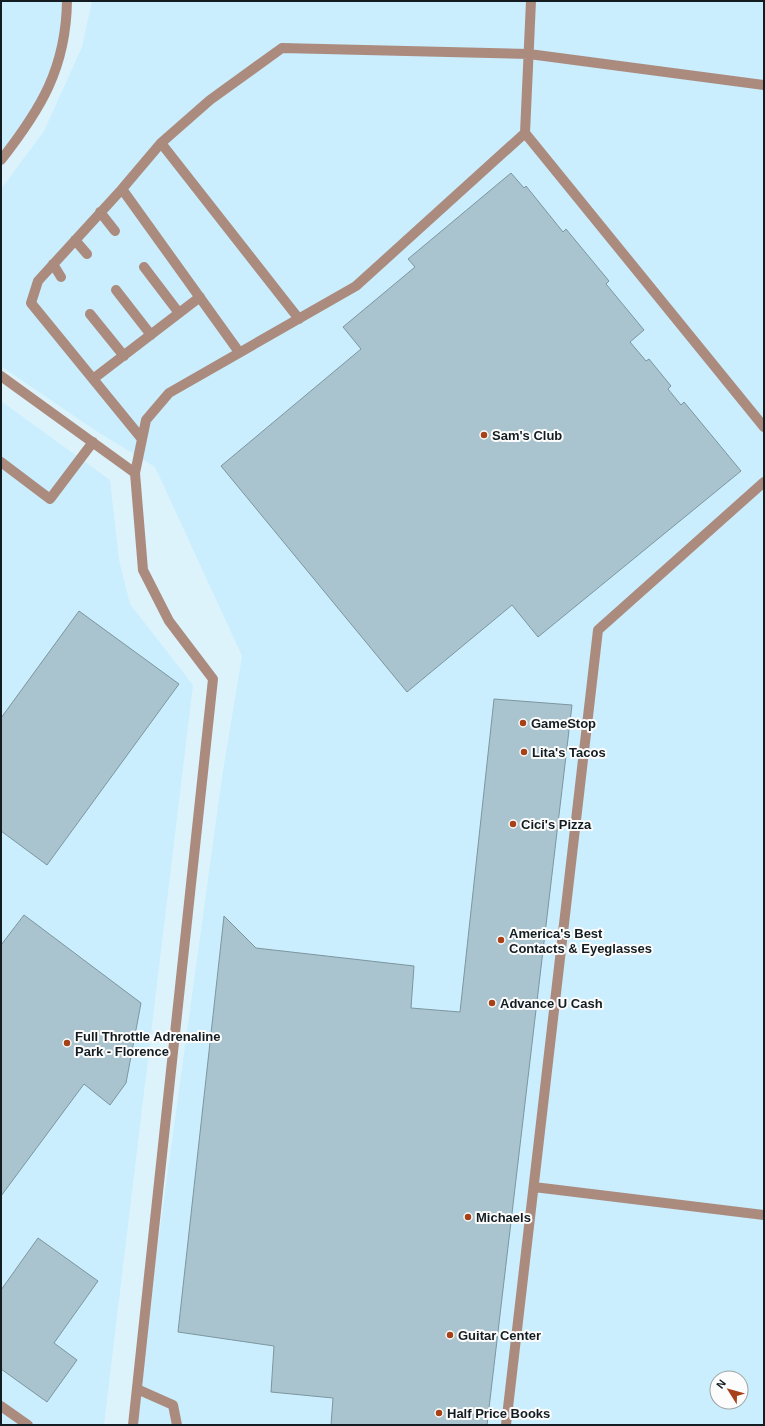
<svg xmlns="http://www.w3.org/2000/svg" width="765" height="1426" font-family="Helvetica,sans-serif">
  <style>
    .built { fill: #caeefd; fill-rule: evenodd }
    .building { fill: #a9c4cf; stroke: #7c96a0 }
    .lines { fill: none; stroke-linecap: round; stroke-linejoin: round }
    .lane { stroke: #ac8b7f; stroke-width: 10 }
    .street { stroke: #ac8b7f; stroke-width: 10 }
    .poi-dot { fill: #a74117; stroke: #fcfcfc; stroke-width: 1.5 }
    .labels { text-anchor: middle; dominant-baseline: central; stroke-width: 4; stroke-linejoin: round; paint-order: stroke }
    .poi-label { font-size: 13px; font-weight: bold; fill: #131d21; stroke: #fcfcfc; text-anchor: start }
  </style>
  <rect width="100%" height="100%" fill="#ddf3fc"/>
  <path class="built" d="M 1,1 L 67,1 L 56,70 L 1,160 Z
    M 92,1 L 764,1 L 764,1425 L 133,1425 L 222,777 L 242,656 L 155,467 L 93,429 L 1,366 L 1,189 L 44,131 L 82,47 ZM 717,1378 L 741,1378 L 741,1402 L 717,1402 Z
    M 1,401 L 110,480 L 119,560 L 130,604 L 193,685 L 104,1425 L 1,1425 Z"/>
  <path class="building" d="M 511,173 L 524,188 L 526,186 L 563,232 L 566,229 L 609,281 L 606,284 L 644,330 L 630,342 L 646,361 L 649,359 L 671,386 L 668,389 L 681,405 L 684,402 L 741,471 L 538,637 L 512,605 L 407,692 L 221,466 L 361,349 L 343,327 L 415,267 L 408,259 Z
    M 79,611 L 179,684 L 47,865 L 1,831 L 1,718 Z
    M 494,699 L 572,705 L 487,1425 L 331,1425 L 333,1398 L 271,1392 L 274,1346 L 178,1332 L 224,916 L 256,948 L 414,966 L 411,1008 L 460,1012 Z
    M 24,915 L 141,1003 L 126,1083 L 110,1105 L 84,1084 L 1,1196 L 1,945 Z
    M 38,1238 L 98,1281 L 54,1343 L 77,1360 L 47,1402 L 1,1369 L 1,1290 Z"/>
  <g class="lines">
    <path class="lane" d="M 525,133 L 764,427
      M 161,143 L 299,319
      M 122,189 L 239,352
      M 100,212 L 115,231
      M 75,240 L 87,254
      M 53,264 L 61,277
      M 144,267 L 179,313
      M 116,290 L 151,335
      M 90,314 L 124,356
      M 1,376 L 135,473
      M 93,379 L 200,297
      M 142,439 L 31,303 L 38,281 L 122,189 L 161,143 L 210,100 L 282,48 L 529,54 L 764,85
      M 1,462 L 50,499 L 93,442
      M 534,1187 L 764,1215
      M 137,1389 L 173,1405 L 177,1425
      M 1,1406 L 28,1425
      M 133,1425 L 213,679 L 169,621 L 143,570 L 135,473 L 146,420 L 169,393 L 356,286 L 525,133 L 531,1
      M 506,1425 L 598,630 L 764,482"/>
    <path class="street" d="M 1,160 C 41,109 66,68 67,1"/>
  </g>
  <g class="poi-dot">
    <circle cx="484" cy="435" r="4"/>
    <circle cx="523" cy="723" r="4"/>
    <circle cx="524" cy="752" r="4"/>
    <circle cx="513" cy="824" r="4"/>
    <circle cx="501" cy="940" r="4"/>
    <circle cx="492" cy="1003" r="4"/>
    <circle cx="67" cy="1043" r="4"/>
    <circle cx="468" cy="1217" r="4"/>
    <circle cx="450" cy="1335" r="4"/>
    <circle cx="439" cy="1413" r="4"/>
  </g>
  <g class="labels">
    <g class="poi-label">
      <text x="492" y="435">Sam's Club</text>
      <text x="531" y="723">GameStop</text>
      <text x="532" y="752">Lita's Tacos</text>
      <text x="521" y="824">Cici's Pizza</text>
      <text x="509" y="933">America's Best<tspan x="509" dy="15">Contacts &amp; Eyeglasses</tspan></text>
      <text x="500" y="1003">Advance U Cash</text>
      <text x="75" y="1036">Full Throttle Adrenaline<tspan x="75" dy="15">Park - Florence</tspan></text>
      <text x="476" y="1217">Michaels</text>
      <text x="458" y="1335">Guitar Center</text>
      <text x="447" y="1413">Half Price Books</text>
    </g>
  </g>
  <rect width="765" height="1426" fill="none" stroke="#131d21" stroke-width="4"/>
  <g transform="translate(729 1390) rotate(307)"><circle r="19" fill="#fcfcfc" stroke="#9fa3a4"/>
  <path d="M0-3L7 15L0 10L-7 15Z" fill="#a74117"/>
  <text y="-6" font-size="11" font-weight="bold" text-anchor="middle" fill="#131d21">N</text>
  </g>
</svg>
